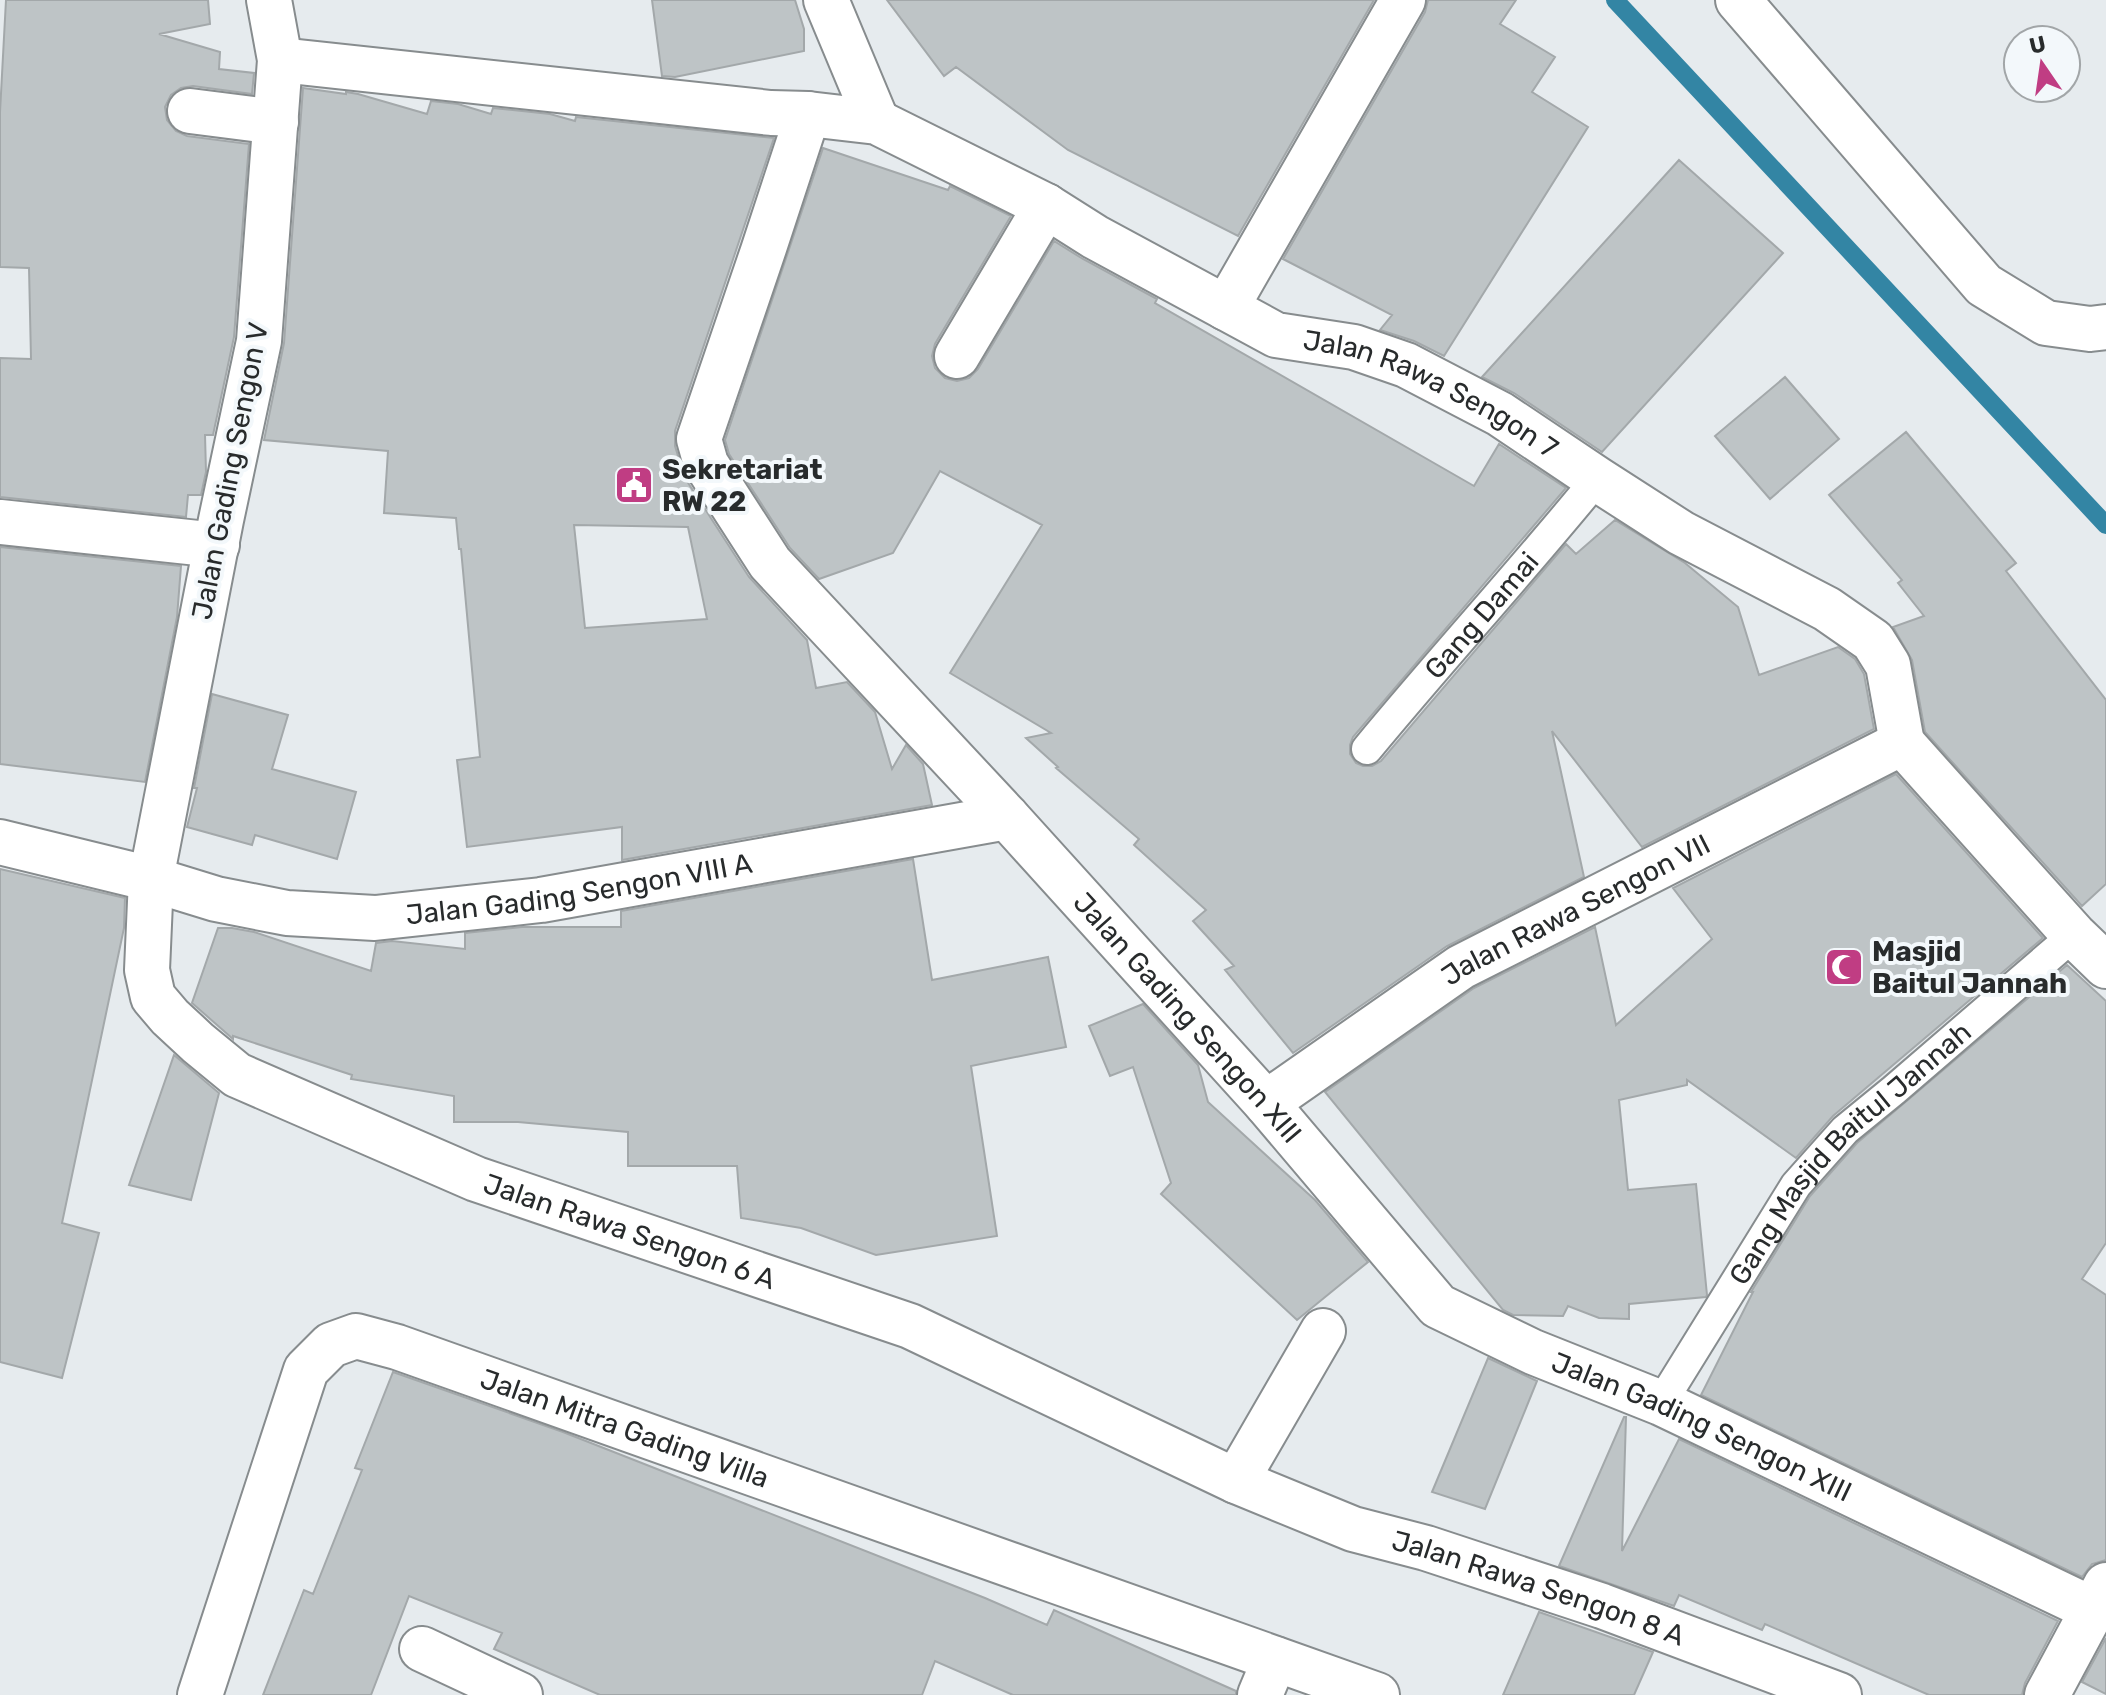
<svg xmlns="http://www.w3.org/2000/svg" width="2106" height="1695" font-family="Rubik,sans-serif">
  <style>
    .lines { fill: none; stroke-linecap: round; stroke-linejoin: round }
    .stream { stroke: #3385a4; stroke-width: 18 }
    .building { fill: #bec4c6; stroke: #a3a8aa; stroke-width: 2; fill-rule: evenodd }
    .service-casing { stroke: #878c8e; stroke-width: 34 }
    .minor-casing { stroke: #878c8e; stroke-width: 48 }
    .service { stroke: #fff; stroke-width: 30 }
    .minor { stroke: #fff; stroke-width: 44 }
    .labels { text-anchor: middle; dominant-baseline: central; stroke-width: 8; stroke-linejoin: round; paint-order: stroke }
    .street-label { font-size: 28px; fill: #282b2c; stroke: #f3f8fb }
    .poi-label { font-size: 28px; font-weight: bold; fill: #282b2c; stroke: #f3f8fb; text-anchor: start }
  </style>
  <rect width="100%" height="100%" fill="#e6ebee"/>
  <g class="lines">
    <path class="stream" d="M 1615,0 L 2106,525"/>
  </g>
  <path class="building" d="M 6,0 L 208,0 L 210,24 L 159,34 L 220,52 L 219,69 L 254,73 L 252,94 L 193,86 L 181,88 L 171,95 L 165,107 L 167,120 L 176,131 L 187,136 L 249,144 L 234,337 L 213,435 L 205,435 L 206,472 L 201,495 L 188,495 L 186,517 L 0,497 L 0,358 L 31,359 L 29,268 L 0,267 L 0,112 Z
    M 652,0 L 795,0 L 804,29 L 804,51 L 675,77 L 662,76 Z
    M 887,0 L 1374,0 L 1238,236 L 1068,150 L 956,67 L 944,76 Z
    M 1428,0 L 1516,0 L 1500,24 L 1555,57 L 1532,92 L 1588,127 L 1444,356 L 1414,341 L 1380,330 L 1392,315 L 1283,259 L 1425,12 Z
    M 303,88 L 346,94 L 346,92 L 358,94 L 427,114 L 431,101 L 458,104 L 491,114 L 493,108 L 550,114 L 575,121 L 576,117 L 774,138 L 675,431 L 675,446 L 685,478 L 749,577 L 807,640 L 816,688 L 847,682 L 875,712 L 892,769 L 906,745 L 923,764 L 932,805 L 622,860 L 622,827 L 467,847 L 457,760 L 480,757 L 461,549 L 459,549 L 456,518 L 384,513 L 388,451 L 264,440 L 284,343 ZM 574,525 L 688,527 L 707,619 L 585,628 Z
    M 823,148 L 948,190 L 950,186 L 1011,216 L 935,344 L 932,356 L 935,368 L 945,378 L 957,381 L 969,378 L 978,369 L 1054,241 L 1083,259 L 1157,299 L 1155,303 L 1474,486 L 1499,444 L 1566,488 L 1353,737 L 1350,745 L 1350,754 L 1356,763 L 1363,766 L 1372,766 L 1381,761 L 1566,544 L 1576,554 L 1615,520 L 1685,563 L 1738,607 L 1759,675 L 1838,647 L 1855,659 L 1864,674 L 1874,729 L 1642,847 L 1552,731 L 1584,877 L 1447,946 L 1293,1053 L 1225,970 L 1234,966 L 1193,921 L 1206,910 L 1134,845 L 1139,839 L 1056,768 L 1058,767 L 1026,738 L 1051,733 L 950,673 L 1042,525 L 940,471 L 893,553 L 819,579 L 790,548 L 729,454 L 725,440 Z
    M 1679,160 L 1783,253 L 1602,452 L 1514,393 L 1482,377 Z
    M 1785,377 L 1839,439 L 1770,499 L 1715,436 Z
    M 1906,432 L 2016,563 L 2006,571 L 2106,700 L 2106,884 L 2082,906 L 1925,732 L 1912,660 L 1893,627 L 1924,616 L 1898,583 L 1902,580 L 1829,495 Z
    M 0,547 L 181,566 L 177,617 L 145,782 L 0,764 Z
    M 212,694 L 288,715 L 272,769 L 356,792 L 337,859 L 255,835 L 252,845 L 187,827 L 197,788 L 194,788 Z
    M 1896,774 L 2043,938 L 1833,1116 L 1796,1158 L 1687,1080 L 1687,1085 L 1619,1100 L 1628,1190 L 1696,1184 L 1707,1295 L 1706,1297 L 1629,1304 L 1629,1319 L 1599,1318 L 1568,1306 L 1563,1316 L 1513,1315 L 1503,1310 L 1325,1092 L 1474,988 L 1595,927 L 1616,1025 L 1712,939 L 1673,888 Z
    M 913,859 L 932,980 L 1048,957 L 1066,1047 L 971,1066 L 997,1236 L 876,1255 L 801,1228 L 741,1218 L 737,1166 L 628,1166 L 628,1132 L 518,1122 L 454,1122 L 454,1096 L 351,1079 L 352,1075 L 233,1036 L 233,1039 L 192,1003 L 218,928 L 232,928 L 254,932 L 371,971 L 376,943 L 392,941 L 465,949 L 465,933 L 522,927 L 621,927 L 621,911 Z
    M 0,869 L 125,898 L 124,928 L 62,1223 L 99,1233 L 62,1378 L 0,1362 Z
    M 2067,965 L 2106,1001 L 2106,1243 L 2082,1279 L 2106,1295 L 2106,1560 L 2092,1564 L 2082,1577 L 1701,1395 L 1753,1292 L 1751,1292 L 1810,1196 L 1857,1143 Z
    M 1143,1004 L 1198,1065 L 1208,1102 L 1315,1200 L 1368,1262 L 1297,1320 L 1161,1194 L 1171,1183 L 1133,1067 L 1110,1076 L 1089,1026 Z
    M 174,1055 L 219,1093 L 191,1200 L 129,1185 Z
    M 1488,1358 L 1537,1381 L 1485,1509 L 1432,1492 Z
    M 393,1372 L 563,1432 L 985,1598 L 1047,1625 L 1054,1610 L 1236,1691 L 1236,1695 L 1013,1695 L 935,1661 L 922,1695 L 600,1695 L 494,1649 L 502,1633 L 409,1596 L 371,1695 L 263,1695 L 304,1590 L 313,1594 L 362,1470 L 355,1468 Z
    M 1624,1417 L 1626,1417 L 1622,1551 L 1679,1439 L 2058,1621 L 2025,1683 L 2022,1695 L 1929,1695 L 1765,1624 L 1762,1630 L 1679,1595 L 1674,1606 L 1559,1566 Z
    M 1539,1612 L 1653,1652 L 1634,1695 L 1503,1695 Z
    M 2106,1638 L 2106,1694 L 2082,1682 Z"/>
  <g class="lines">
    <g class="service-casing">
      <g id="service">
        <path id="s1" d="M 1367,749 C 1442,658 1522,571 1597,479"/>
        <path id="s2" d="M 1661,1403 L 1796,1185 L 1845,1130 L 1894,1090 L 2074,935"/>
      </g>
    </g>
    <g class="minor-casing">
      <g id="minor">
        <path id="s3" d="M 269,0 L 280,60 L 259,341 L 221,520 L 151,879 L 147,970 L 153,997 L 170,1017 L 198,1043 L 237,1075 L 476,1179 L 910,1326 L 1236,1481 L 1353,1529 L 1426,1548 L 1602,1606 L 1839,1695"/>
        <path d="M 826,0 L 877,122"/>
        <path d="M 1738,0 L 1984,285 L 2046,323 L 2090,329 L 2106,327"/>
        <path id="s4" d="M 280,60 L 771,113 L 808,114 L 877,122 L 1046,206 L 1095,237 L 1276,335 L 1354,347 L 1406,365 L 1500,414 L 1597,479 L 1681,533 L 1827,609 L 1873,641 L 1888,665 L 1902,743"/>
        <path d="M 190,111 L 276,122"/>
        <path id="s5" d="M 808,114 L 763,251 L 699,439 L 706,464 L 770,563 L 1007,817 L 1266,1103 L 1438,1306 L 1533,1352 L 1661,1403 L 2094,1610"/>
        <path d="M 1226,308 L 1403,0"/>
        <path d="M 957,356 L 1046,206"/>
        <path d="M 0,522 L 217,545"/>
        <path d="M 1902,743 L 2074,935 L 2106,966"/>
        <path id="s6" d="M 0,842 L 151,879 L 216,899 L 287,913 L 375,918 L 541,900 L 1007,817"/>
        <path id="s7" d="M 1266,1103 L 1461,967 L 1902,743"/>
        <path d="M 1236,1481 L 1323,1331"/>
        <path d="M 422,1649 L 520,1695"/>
        <path id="s8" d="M 200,1695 L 306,1370 L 331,1345 L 356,1336 L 397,1347 L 1377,1695"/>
        <path d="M 1260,1695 L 1275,1659"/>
        <path d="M 2047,1695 L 2106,1585"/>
      </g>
    </g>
    <use href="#service" class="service"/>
    <use href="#minor" class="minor"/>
  </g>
  <defs>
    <g id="civic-square" transform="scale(2)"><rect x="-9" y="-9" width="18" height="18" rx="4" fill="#c03d83" stroke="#f3f8fb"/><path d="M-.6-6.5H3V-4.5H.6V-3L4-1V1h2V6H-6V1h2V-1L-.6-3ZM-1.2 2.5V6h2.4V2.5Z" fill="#fff"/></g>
    <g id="mosque-square" transform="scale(2)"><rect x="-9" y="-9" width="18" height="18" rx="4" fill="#c03d83" stroke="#f3f8fb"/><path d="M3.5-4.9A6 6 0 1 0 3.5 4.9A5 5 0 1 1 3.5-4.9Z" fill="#fff"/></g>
  </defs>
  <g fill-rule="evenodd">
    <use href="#civic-square" x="634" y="485"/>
    <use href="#mosque-square" x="1844" y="967"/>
  </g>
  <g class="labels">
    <g class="street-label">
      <text stroke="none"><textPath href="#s4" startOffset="1220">Jalan Rawa Sengon 7</textPath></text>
      <text transform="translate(230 471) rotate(-79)">Jalan Gading Sengon V</text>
      <text stroke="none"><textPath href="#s1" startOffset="176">Gang Damai</textPath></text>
      <text stroke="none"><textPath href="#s6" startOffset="590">Jalan Gading Sengon VIII A</textPath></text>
      <text stroke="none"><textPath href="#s7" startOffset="366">Jalan Rawa Sengon VII</textPath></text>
      <text stroke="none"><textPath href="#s5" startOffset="1104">Jalan Gading Sengon XIII</textPath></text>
      <text stroke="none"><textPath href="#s2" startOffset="316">Gang Masjid Baitul Jannah</textPath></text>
      <text stroke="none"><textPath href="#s3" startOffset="1548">Jalan Rawa Sengon 6 A</textPath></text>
      <text stroke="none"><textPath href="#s5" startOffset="1776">Jalan Gading Sengon XIII</textPath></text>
      <text stroke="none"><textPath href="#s8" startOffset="688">Jalan Mitra Gading Villa</textPath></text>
      <text stroke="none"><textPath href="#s3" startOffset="2526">Jalan Rawa Sengon 8 A</textPath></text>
    </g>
    <g class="poi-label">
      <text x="662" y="469">Sekretariat<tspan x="662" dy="32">RW 22</tspan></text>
      <text x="1872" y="951">Masjid<tspan x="1872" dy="32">Baitul Jannah</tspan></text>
    </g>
  </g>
  <g transform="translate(2042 64) rotate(347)"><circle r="38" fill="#f3f8fb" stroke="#a2a6a8" stroke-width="2"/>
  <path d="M0-6L14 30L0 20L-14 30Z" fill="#c03d83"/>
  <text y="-12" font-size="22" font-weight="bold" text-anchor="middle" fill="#282b2c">U</text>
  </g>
</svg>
